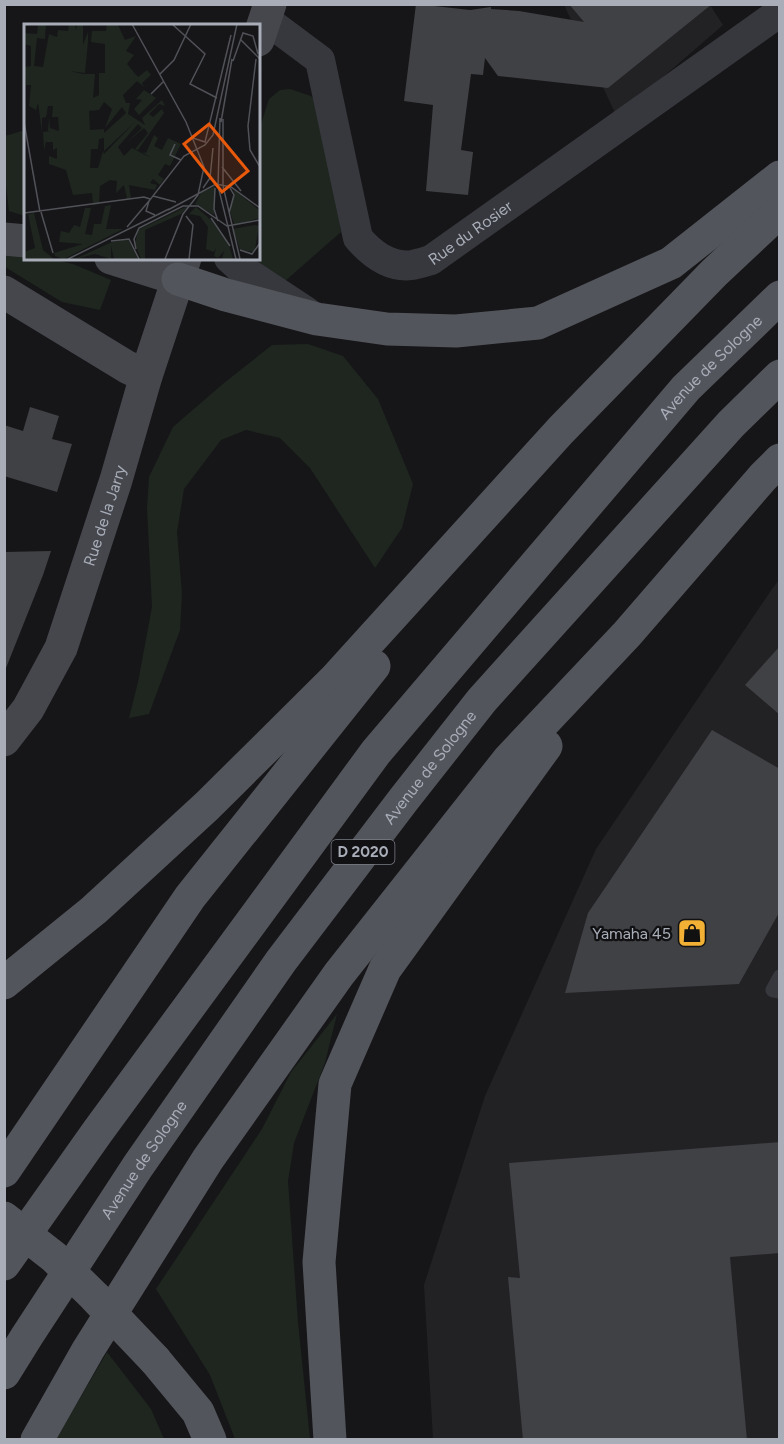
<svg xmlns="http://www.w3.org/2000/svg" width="784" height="1444" font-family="Figtree,sans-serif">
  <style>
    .built { fill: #222225 }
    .green { fill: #1e261f }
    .building { fill: #404145 }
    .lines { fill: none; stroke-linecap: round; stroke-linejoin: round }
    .lane { stroke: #37383d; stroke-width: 15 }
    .street { stroke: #37383d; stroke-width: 30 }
    .secondary { stroke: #45474d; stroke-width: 33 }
    .primary { stroke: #53555c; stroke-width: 33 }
    .primary-bridge { stroke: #53555c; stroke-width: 33 }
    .labels { text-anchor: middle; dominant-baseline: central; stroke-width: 4.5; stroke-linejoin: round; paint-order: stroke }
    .shield { fill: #111113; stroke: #7b7e86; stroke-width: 1.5 }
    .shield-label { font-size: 15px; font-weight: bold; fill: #a8adb8 }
    .street-label { font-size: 16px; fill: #a8adb8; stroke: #111113 }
    .poi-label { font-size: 16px; fill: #a8adb8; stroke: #111113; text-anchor: end }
    .inset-road { fill: none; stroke: #505258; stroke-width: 1.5 }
    .view { fill: #e8590c; fill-opacity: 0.15; stroke: #e8590c; stroke-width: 3 }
    .inset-edge { fill: none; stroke: #a8adb8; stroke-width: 3 }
  </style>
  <rect width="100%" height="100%" fill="#161618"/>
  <path class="built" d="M 564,5 L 710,5 L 723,25 L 617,117 Z
    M 779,580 L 779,1439 L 433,1439 L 424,1285 L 485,1096 L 596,849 L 772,589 Z"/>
  <path class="green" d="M 290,89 L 311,96 L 326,115 L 341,232 L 284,282 L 259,262 L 256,258 L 258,258 L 258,134 L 269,99 L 280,90 Z
    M 25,130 L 26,130 L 25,216 L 9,211 L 5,178 L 5,136 Z
    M 5,254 L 25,254 L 26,258 L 46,258 L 73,264 L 111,280 L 100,310 L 62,302 L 5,267 Z
    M 308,344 L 343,356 L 378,399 L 413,484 L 402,528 L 375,568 L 310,468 L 280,438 L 246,430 L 221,440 L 184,489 L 177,532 L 182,594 L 180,630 L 149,714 L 129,718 L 138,682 L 152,607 L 147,508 L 149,477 L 173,427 L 224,383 L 272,345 Z
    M 337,1014 L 325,1063 L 294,1143 L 288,1181 L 298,1322 L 310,1439 L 235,1439 L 210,1375 L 156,1289 L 262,1129 L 291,1072 Z
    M 107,1352 L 151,1409 L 164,1439 L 56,1439 Z"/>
  <path class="building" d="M 416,4 L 470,10 L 491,7 L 491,9 L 519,11 L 584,22 L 569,4 L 712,4 L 608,88 L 498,76 L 485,58 L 483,75 L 471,74 L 461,150 L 473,152 L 468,195 L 426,191 L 433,105 L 404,101 Z
    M 30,407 L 59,416 L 52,439 L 72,444 L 57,492 L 4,476 L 4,425 L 23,431 Z
    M 51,551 L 43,575 L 6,668 L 4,668 L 4,552 Z
    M 780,646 L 780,715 L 745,685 Z
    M 712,730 L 780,769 L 780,911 L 739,984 L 565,993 L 588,913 Z
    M 780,1142 L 780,1253 L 730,1257 L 747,1440 L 523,1440 L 508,1277 L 520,1278 L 509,1163 Z"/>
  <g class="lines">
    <path class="lane" d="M 780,977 L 773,990 L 780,991"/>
    <g class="street">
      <path id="s1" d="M 265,19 L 320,60 L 358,238 C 371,253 390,268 412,265 C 418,264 424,262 431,260 L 780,12"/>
      <path d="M 229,258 L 239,267 L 307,312"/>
    </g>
    <g class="secondary">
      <path d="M 258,40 L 270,4"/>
      <path d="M 4,239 L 26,241"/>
      <path d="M 111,258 L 178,279"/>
      <path d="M 4,292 L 127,367 L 146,376"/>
      <path id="s2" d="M 4,740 L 28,709 L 61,648 L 116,480 L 146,376 L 185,258"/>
    </g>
    <g class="primary">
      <path d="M 178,279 L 226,295 L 317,319 L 387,329 L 456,331 L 538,323 L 671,263 L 780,177"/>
      <path d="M 4,983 L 94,910 L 207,806 L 334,680 L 561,430 L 714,273 L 780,211"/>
      <path d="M 4,1171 L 190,897 L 374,666"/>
      <path id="s3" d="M 4,1264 L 98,1131 L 376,752 L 686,388 L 780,297"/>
      <path d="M 155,1360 L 198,1412 L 210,1440"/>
      <path id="s4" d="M 4,1373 L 27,1336 L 138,1166 L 281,961 L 404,799 L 482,700 L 731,424 L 780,376"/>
      <path d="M 37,1440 L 88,1350 L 208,1159 L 339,974 L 509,759 L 627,634 L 763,477 L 780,460"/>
      <path d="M 330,1440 L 319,1262 L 335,1084 L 385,969 L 546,746"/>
    </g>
    <path class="primary-bridge" d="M 4,1218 L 54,1257 L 94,1296 L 155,1360"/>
  </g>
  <defs>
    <g id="shop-square" transform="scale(1.5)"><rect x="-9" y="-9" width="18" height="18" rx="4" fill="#f2b134" stroke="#111113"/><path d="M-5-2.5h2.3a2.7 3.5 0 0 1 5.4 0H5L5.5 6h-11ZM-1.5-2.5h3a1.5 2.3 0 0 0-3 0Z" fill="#111"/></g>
  </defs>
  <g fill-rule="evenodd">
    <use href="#shop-square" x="692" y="933"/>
  </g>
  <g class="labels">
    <rect class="shield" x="331.5" y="840" width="63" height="24" rx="4.5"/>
    <g class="shield-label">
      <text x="363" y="852">D 2020</text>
    </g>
    <g class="street-label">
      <text stroke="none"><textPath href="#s1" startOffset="381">Rue du Rosier</textPath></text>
      <text stroke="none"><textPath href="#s3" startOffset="1143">Avenue de Sologne</textPath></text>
      <text stroke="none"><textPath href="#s2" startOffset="248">Rue de la Jarry</textPath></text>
      <text stroke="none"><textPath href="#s4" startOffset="741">Avenue de Sologne</textPath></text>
      <text stroke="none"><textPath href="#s4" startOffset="255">Avenue de Sologne</textPath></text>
    </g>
    <g class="poi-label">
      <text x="671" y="933">Yamaha 45</text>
    </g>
  </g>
  <g transform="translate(24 24)">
    <rect width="236" height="236" fill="#161618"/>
    <path d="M 14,0 L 22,0 L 21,15 L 13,14 L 10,42 L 19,43 L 25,10 L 33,13 L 34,6 L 44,7 L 45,0 L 51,0 L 52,6 L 53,0 L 59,0 L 59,21 L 64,8 L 64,18 L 61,49 L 46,47 L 59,50 L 71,50 L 69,74 L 75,71 L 75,49 L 81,49 L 81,20 L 67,18 L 68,7 L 82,7 L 83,0 L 94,1 L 101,16 L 112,12 L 102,27 L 110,31 L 103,40 L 114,53 L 123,46 L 127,51 L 118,59 L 120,63 L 113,57 L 99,71 L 102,79 L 106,79 L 104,90 L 121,101 L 118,94 L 138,76 L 141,82 L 135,80 L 125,90 L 129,93 L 138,85 L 140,89 L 114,126 L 111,125 L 124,109 L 120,104 L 101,120 L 118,104 L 114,100 L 94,123 L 100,132 L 108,124 L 127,134 L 118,128 L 122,129 L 130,111 L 134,114 L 130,122 L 138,126 L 144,114 L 157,120 L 146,142 L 141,140 L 134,151 L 140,155 L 136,161 L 129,155 L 126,159 L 133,161 L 131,166 L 105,161 L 107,174 L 103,175 L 100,161 L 92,169 L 93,157 L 86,156 L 76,162 L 75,180 L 69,181 L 68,169 L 49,171 L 42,146 L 25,140 L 25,132 L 33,135 L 33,124 L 29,126 L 29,118 L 22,118 L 20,126 L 19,108 L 28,107 L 24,107 L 25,93 L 26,104 L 35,107 L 34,93 L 28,93 L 29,82 L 24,82 L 22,93 L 18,94 L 18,108 L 14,79 L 12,86 L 5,82 L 7,61 L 2,61 L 0,43 L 7,42 L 7,22 L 0,20 L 0,9 L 13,10 ZM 80,78 L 88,85 L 81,104 L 98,83 L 102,89 L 80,109 L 80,105 L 66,106 L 65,87 L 75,86 ZM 112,97 L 80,130 L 79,127 L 74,144 L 66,144 L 67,125 L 74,125 L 75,115 L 80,114 L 80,127 ZM 120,66 L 132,74 L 115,91 L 110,85 L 118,76 L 112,75 ZM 191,162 L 190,191 L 171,180 L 177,169 ZM 210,166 L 235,186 L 235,194 L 211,202 L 206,188 ZM 87,181 L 82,205 L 99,205 L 40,235 L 31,232 L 30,229 L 59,220 L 35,218 L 37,207 L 45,209 L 50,201 L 56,203 L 61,184 L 67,184 L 61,210 L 68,211 L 70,200 L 77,200 L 81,182 ZM 164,182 L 157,190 L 121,206 L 121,235 L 117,235 L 111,219 L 114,206 ZM 172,183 L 187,196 L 205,221 L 209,235 L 198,235 L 200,227 L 194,234 L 190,232 L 192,224 L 190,228 L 182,225 L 184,203 L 176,192 L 165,190 ZM 10,189 L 19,226 L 30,235 L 0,235 L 0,228 L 11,224 L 4,190 ZM 231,201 L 235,202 L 231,225 L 228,228 L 216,226 L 209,205 ZM 104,215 L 114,235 L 90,235 L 87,222 L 87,235 L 71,230 L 51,235 L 88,218 Z" fill="#1e261f" fill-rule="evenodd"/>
    <path class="inset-road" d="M 108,0 L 162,98 L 180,143 L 174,171 L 159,190 L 141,235M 148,0 L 181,30 L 166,60 L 193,74M 216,15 L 236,35M 232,35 L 224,102 L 226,126 L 236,143M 209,37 L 219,9 L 229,12 L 234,30M 136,50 L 150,36 L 167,0M 127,70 L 140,57M 196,94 L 194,162 L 212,235M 199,95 L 199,162 L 216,235M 0,98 L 16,188M 197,98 L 208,35M 169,114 L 181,118 L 207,11M 151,120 L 146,131 L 157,136M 198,143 L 217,167M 179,164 L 186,154 L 189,124M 191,164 L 190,185 L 194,197M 129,172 L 152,178M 144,186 L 192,160 L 207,163 L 236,184M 17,188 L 29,229M 0,189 L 120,173 L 126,175M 205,189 L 210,171 L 206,164M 131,191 L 122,187 L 125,177 L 160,132 L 181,121 L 189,111 L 213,0M 162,192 L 169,201 L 165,235M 187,194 L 206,222M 103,203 L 125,177M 87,217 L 105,215 L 115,235M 112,225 L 110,215 L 115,204 L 159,182 L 174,182 L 203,202 L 236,196M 216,226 L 228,230 L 236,219M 44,235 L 145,185"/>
    <path class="view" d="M 185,100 L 224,147 L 198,168 L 160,120 Z"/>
    <rect width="236" height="236" class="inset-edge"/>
  </g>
  <rect width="784" height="1444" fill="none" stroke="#a8adb8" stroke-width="12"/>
</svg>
